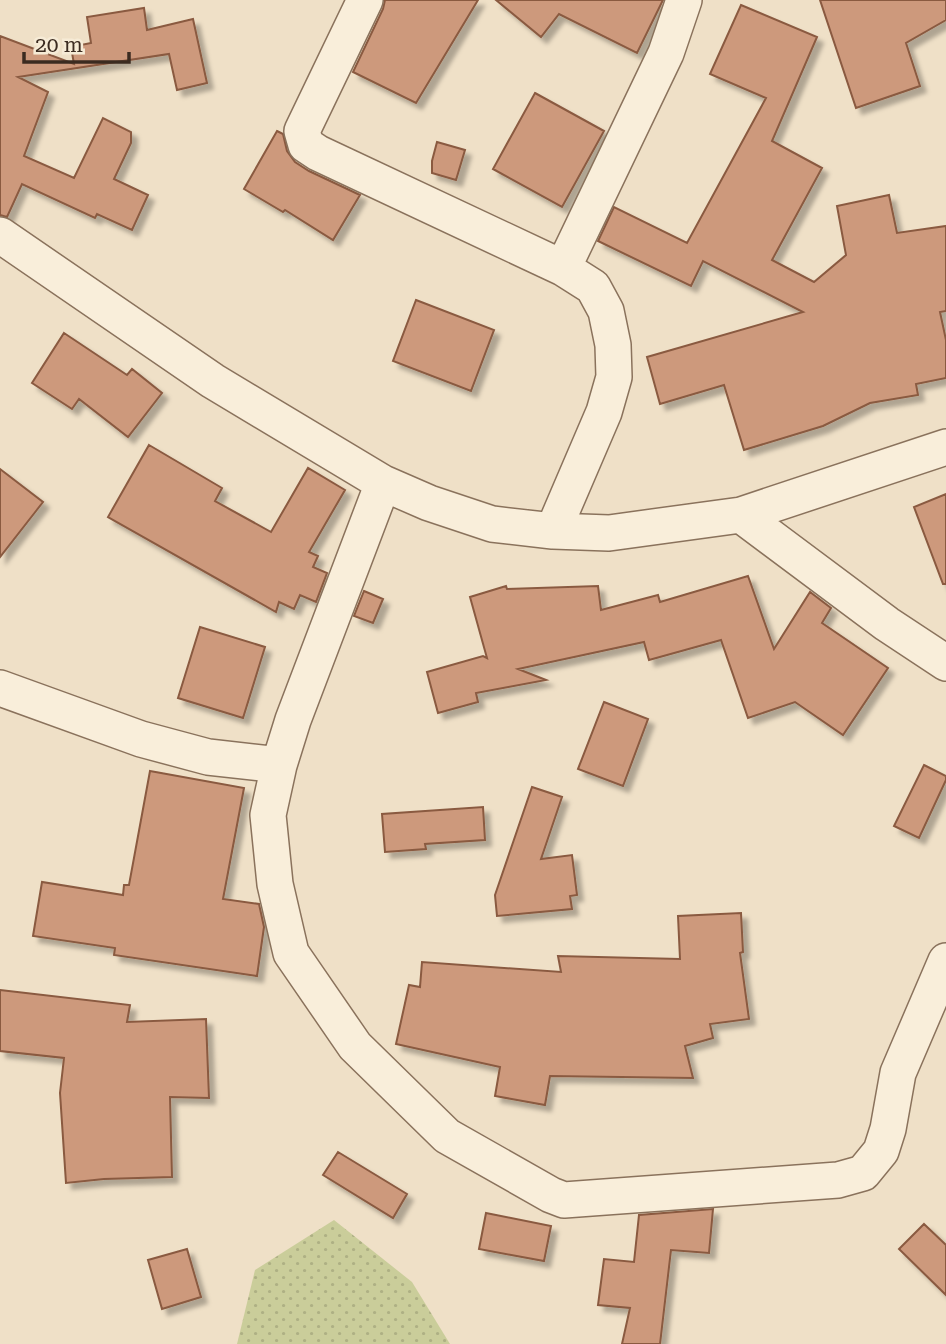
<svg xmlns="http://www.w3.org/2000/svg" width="946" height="1344" font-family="'Roboto Serif',serif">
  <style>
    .grass { fill: url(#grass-dots) }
    .building { fill: #cd997c; stroke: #8a5a41; stroke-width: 2; filter: url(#shadow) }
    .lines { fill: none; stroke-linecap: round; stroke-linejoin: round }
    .minor-casing { stroke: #8a725c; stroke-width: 38 }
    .minor { stroke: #f9eeda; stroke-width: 35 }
  </style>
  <defs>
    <pattern id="grass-dots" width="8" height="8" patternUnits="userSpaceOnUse" patternTransform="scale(1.75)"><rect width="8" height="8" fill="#cacd9a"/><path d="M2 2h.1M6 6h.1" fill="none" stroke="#aeb084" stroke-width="1.8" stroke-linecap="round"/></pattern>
    <filter id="shadow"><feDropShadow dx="6" dy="6" stdDeviation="2" flood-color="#0004"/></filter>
  </defs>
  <rect width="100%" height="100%" fill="#efe0c7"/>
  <path class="grass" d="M 334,1220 L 412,1282 L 450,1344 L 237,1344 L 255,1270 Z"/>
  <path class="building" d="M 385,0 L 478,0 L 416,103 L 353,72 L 383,9 Z
    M 496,0 L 663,0 L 637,53 L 559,14 L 541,37 Z
    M 820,0 L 946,0 L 946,20 L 906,43 L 920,86 L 856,108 Z
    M 741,5 L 817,37 L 772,141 L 822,168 L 772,260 L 814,282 L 846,255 L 837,206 L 889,195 L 897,233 L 946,226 L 946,311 L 940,312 L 946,340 L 946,378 L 916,384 L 918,395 L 870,403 L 823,426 L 744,450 L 724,385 L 660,404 L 647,357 L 803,312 L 703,261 L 691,286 L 598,241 L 614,207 L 687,243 L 766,98 L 710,74 Z
    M 144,8 L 147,30 L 193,19 L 207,83 L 177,90 L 169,54 L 18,77 L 48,92 L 24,156 L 74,178 L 103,118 L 131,132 L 131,143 L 114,179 L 148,195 L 132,230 L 97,214 L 95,218 L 22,184 L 7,217 L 0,215 L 0,36 L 74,64 L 71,47 L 91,43 L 87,17 Z
    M 535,93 L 604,131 L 562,207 L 493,169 Z
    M 277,131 L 283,134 L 287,151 L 295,162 L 309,171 L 360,195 L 333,240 L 285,210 L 283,212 L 244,189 Z
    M 437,142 L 465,150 L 456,180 L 432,173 L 432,161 Z
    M 416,300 L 494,330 L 471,391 L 393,361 Z
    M 64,333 L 127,375 L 132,369 L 162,393 L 128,437 L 79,399 L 72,409 L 32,383 Z
    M 149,445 L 222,488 L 215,501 L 271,532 L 308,468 L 345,490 L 309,552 L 318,556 L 313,567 L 327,573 L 316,602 L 300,595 L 294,609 L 279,602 L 276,612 L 108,517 Z
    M 0,469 L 43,502 L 0,557 Z
    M 946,494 L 946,584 L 943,584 L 914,507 Z
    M 748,576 L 774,649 L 810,592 L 831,608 L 822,623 L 888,668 L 843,735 L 795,702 L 748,718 L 721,640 L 649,660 L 644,642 L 518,669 L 546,680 L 476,693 L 478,702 L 438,713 L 427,672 L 483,656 L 487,658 L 470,597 L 506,586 L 507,589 L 598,586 L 601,610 L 658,595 L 660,602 Z
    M 364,591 L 383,599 L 373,623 L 354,616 Z
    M 200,627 L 265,647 L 243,718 L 178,698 Z
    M 604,702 L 648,719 L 623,786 L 578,769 Z
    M 924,765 L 946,776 L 946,780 L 919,838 L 894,826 Z
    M 150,771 L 244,788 L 223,899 L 259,904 L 264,927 L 257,976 L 114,955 L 115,948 L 33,936 L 42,882 L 123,895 L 124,885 L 129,885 Z
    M 532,787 L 562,797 L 541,859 L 572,855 L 577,895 L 570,896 L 572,909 L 497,916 L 495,895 Z
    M 483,807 L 485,840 L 425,844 L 426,849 L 385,852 L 382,814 Z
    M 741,913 L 743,952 L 740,953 L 749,1019 L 710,1024 L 713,1038 L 685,1046 L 693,1078 L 550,1076 L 545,1105 L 495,1096 L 500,1067 L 396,1044 L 409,985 L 420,987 L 422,962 L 561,972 L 558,956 L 680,959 L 678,916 Z
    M 0,990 L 130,1005 L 127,1022 L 206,1019 L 209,1098 L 170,1097 L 172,1177 L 104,1179 L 66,1183 L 60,1093 L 64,1058 L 0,1051 Z
    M 338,1152 L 407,1194 L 393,1218 L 323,1175 Z
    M 713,1209 L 709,1253 L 671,1250 L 660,1344 L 622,1344 L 630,1308 L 598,1305 L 604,1259 L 634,1262 L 639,1215 Z
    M 486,1213 L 551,1226 L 544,1261 L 479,1249 Z
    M 924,1224 L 946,1245 L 946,1295 L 899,1249 Z
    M 187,1249 L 201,1297 L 162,1309 L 148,1260 Z"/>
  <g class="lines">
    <g class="minor-casing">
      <path id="minor" d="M 365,0 L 302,131 L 306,145 L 318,153 L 563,268 L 593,287 L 606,311 L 613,345 L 614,377 L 604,412 L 553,531
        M 0,235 L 213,381 L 383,483 L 429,503 L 492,524 L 553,531 L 609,533 L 741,515 L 946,447
        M 563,268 L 666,53 L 684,0
        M 383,483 L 293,720 L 279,765 L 268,815 L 275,884 L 291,953 L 355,1046 L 447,1136 L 551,1195 L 564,1200 L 838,1180 L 863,1173 L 881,1151 L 888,1129 L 898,1073 L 946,961
        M 741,515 L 887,624 L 946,663
        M 0,688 L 141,739 L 208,757 L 279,765"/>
    </g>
    <use href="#minor" class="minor"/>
  </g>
  <path d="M24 52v10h105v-10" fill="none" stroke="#3b2b20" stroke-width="3.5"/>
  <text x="35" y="52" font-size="21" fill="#3b2b20" stroke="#f6ebd6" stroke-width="5" paint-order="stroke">20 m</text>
</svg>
